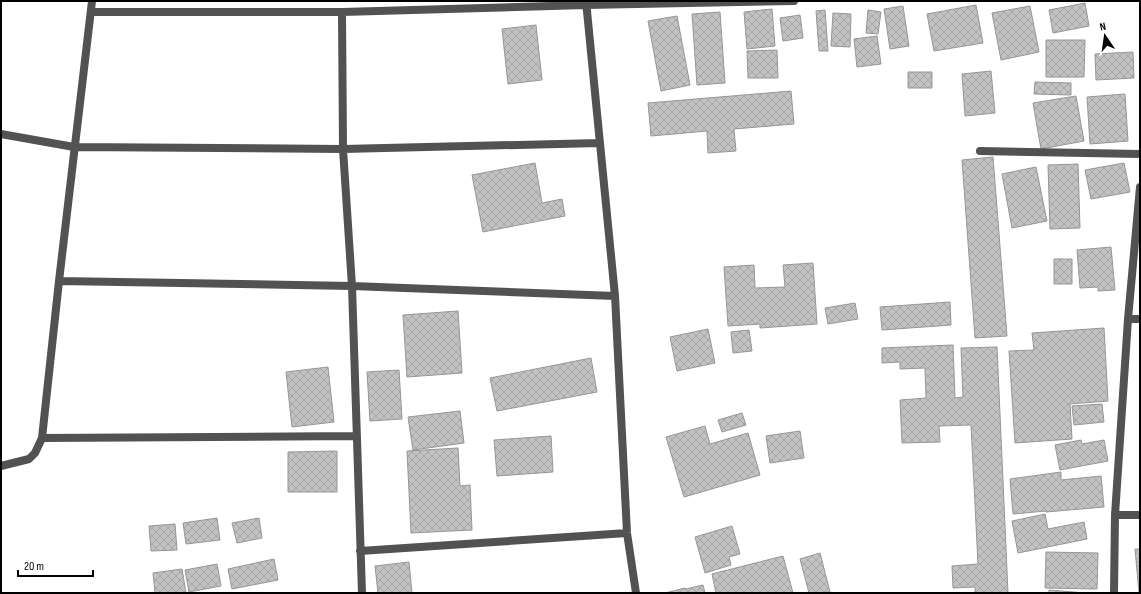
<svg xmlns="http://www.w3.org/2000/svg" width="1141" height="594" font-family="'Sofia Sans Condensed',sans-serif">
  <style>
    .building { fill: url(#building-cross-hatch); stroke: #969696 }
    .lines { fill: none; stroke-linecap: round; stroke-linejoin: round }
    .street { stroke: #525252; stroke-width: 8 }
  </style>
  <defs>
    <pattern id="building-cross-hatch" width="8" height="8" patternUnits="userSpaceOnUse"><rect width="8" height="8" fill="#c2c2c2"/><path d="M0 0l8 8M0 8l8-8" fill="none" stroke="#a5a5a5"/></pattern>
  </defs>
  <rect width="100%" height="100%" fill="#fff"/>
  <path class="building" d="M 1085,3 L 1089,26 L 1053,33 L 1049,10 Z
    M 976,5 L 983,43 L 934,51 L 927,14 Z
    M 903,6 L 909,46 L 890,49 L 884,9 Z
    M 1030,6 L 1039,52 L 1001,60 L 992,13 Z
    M 772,9 L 775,46 L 747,49 L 744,12 Z
    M 825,10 L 828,51 L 819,51 L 816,11 Z
    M 868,10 L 881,12 L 878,34 L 866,33 Z
    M 720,12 L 725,83 L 697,85 L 692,14 Z
    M 833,13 L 851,14 L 850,47 L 831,46 Z
    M 800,15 L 803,38 L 783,41 L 780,18 Z
    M 677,16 L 690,85 L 661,91 L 648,21 Z
    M 536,25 L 542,80 L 508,84 L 502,29 Z
    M 877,36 L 881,64 L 857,67 L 854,39 Z
    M 1046,40 L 1085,40 L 1084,77 L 1046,77 Z
    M 777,50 L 778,78 L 748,78 L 747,51 Z
    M 1133,52 L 1134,78 L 1096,80 L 1095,54 Z
    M 991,71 L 995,113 L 965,116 L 962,74 Z
    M 908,72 L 932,72 L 932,88 L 908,88 Z
    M 1035,82 L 1071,83 L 1071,95 L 1034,94 Z
    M 791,91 L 794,124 L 734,129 L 736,151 L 708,153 L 707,131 L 651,136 L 648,103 Z
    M 1125,94 L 1128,141 L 1090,144 L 1087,97 Z
    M 1076,96 L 1084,141 L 1041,149 L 1033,103 Z
    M 993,157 L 1007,336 L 975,338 L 962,160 Z
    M 535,163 L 542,203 L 562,199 L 565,216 L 483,232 L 472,175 Z
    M 1124,163 L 1130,192 L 1091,199 L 1085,170 Z
    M 1078,164 L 1080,228 L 1050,229 L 1048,165 Z
    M 1036,167 L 1047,221 L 1012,228 L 1002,174 Z
    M 1111,247 L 1115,290 L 1098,291 L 1098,287 L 1080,288 L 1077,250 Z
    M 1054,259 L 1072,259 L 1072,284 L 1054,284 Z
    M 813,263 L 817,324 L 760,328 L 760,324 L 728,326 L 724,267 L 754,265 L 755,288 L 785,287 L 783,265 Z
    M 950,302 L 951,325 L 882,330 L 880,307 Z
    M 855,303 L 858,319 L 828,324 L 825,308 Z
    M 458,311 L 462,373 L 407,377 L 403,315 Z
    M 1104,328 L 1108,401 L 1070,404 L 1072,439 L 1015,443 L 1009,351 L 1034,350 L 1032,333 Z
    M 708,329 L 715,363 L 677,371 L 670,337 Z
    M 749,330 L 752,351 L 733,353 L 731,332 Z
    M 953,345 L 955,398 L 963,397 L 961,348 L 997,347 L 1008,593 L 975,593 L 975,587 L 953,588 L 952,566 L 978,564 L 971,425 L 939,426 L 940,442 L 902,443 L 900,400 L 926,398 L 925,368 L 900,369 L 900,362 L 882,363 L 882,348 Z
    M 591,358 L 597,392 L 497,411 L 490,378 Z
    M 328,367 L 334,422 L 292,427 L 286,372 Z
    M 399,370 L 402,419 L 370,421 L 367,372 Z
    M 1102,404 L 1104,422 L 1074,425 L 1072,406 Z
    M 460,411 L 464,443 L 413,450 L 408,417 Z
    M 742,413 L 746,425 L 722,432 L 718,420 Z
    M 705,426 L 710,444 L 748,433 L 760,475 L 684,497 L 666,437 Z
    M 800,431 L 804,458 L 770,463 L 766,436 Z
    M 551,436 L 553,472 L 497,476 L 494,440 Z
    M 1081,440 L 1082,444 L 1104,440 L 1108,461 L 1060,470 L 1055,445 Z
    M 458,448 L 460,486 L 470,485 L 472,530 L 411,533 L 407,451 Z
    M 337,451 L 337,492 L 288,492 L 288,452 Z
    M 1061,472 L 1061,480 L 1101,476 L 1104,507 L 1046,512 L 1046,511 L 1013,514 L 1010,479 Z
    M 1045,514 L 1048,529 L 1084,522 L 1087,539 L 1018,553 L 1012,521 Z
    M 217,518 L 220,540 L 186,544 L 183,523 Z
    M 259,518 L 262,538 L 237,543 L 232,523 Z
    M 175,524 L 177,550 L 151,551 L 149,526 Z
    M 732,526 L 740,554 L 729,557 L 731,565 L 705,573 L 695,537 Z
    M 1135,549 L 1140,549 L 1140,593 L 1139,593 Z
    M 1046,552 L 1098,553 L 1097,589 L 1045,588 Z
    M 820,553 L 830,592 L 809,593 L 800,559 Z
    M 783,556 L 793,593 L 716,593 L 712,574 Z
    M 274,559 L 278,580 L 232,589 L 228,569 Z
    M 409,562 L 412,593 L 378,593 L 375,566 Z
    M 217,564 L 221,586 L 189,592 L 185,570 Z
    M 182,569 L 186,593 L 155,593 L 153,573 Z
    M 703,585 L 705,593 L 665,593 L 685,588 L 686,589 Z
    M 1049,590 L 1086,593 L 1049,593 Z"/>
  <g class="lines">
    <path class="street" d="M 586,1 L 615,296 L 627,533 L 636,593
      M 91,12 L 342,12 L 586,5 L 794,1
      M 342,12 L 343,149 L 352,286 L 362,593
      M 1,134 L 74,147 L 343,149 L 600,143
      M 980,151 L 1140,154
      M 59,281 L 352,286 L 615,296
      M 1128,319 L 1140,319
      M 42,438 L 356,436
      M 1,466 L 29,459 L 35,453 L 42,438 L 59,281 L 92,1
      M 1115,515 L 1140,515
      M 360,551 L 627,533
      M 1114,593 L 1115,515 L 1128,319 L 1140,187"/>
  </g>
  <rect width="1141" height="594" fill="none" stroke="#000000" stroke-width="4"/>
  <g transform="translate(1105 36) rotate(347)" stroke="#ffffff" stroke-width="3" paint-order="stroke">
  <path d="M0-3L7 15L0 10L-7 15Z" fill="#000000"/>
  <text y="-6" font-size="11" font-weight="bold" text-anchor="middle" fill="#000000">N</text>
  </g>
  <path d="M18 570v6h75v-6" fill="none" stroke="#000000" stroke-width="2"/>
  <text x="24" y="570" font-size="12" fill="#000000" stroke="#ffffff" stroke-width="3" paint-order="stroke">20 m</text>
</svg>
